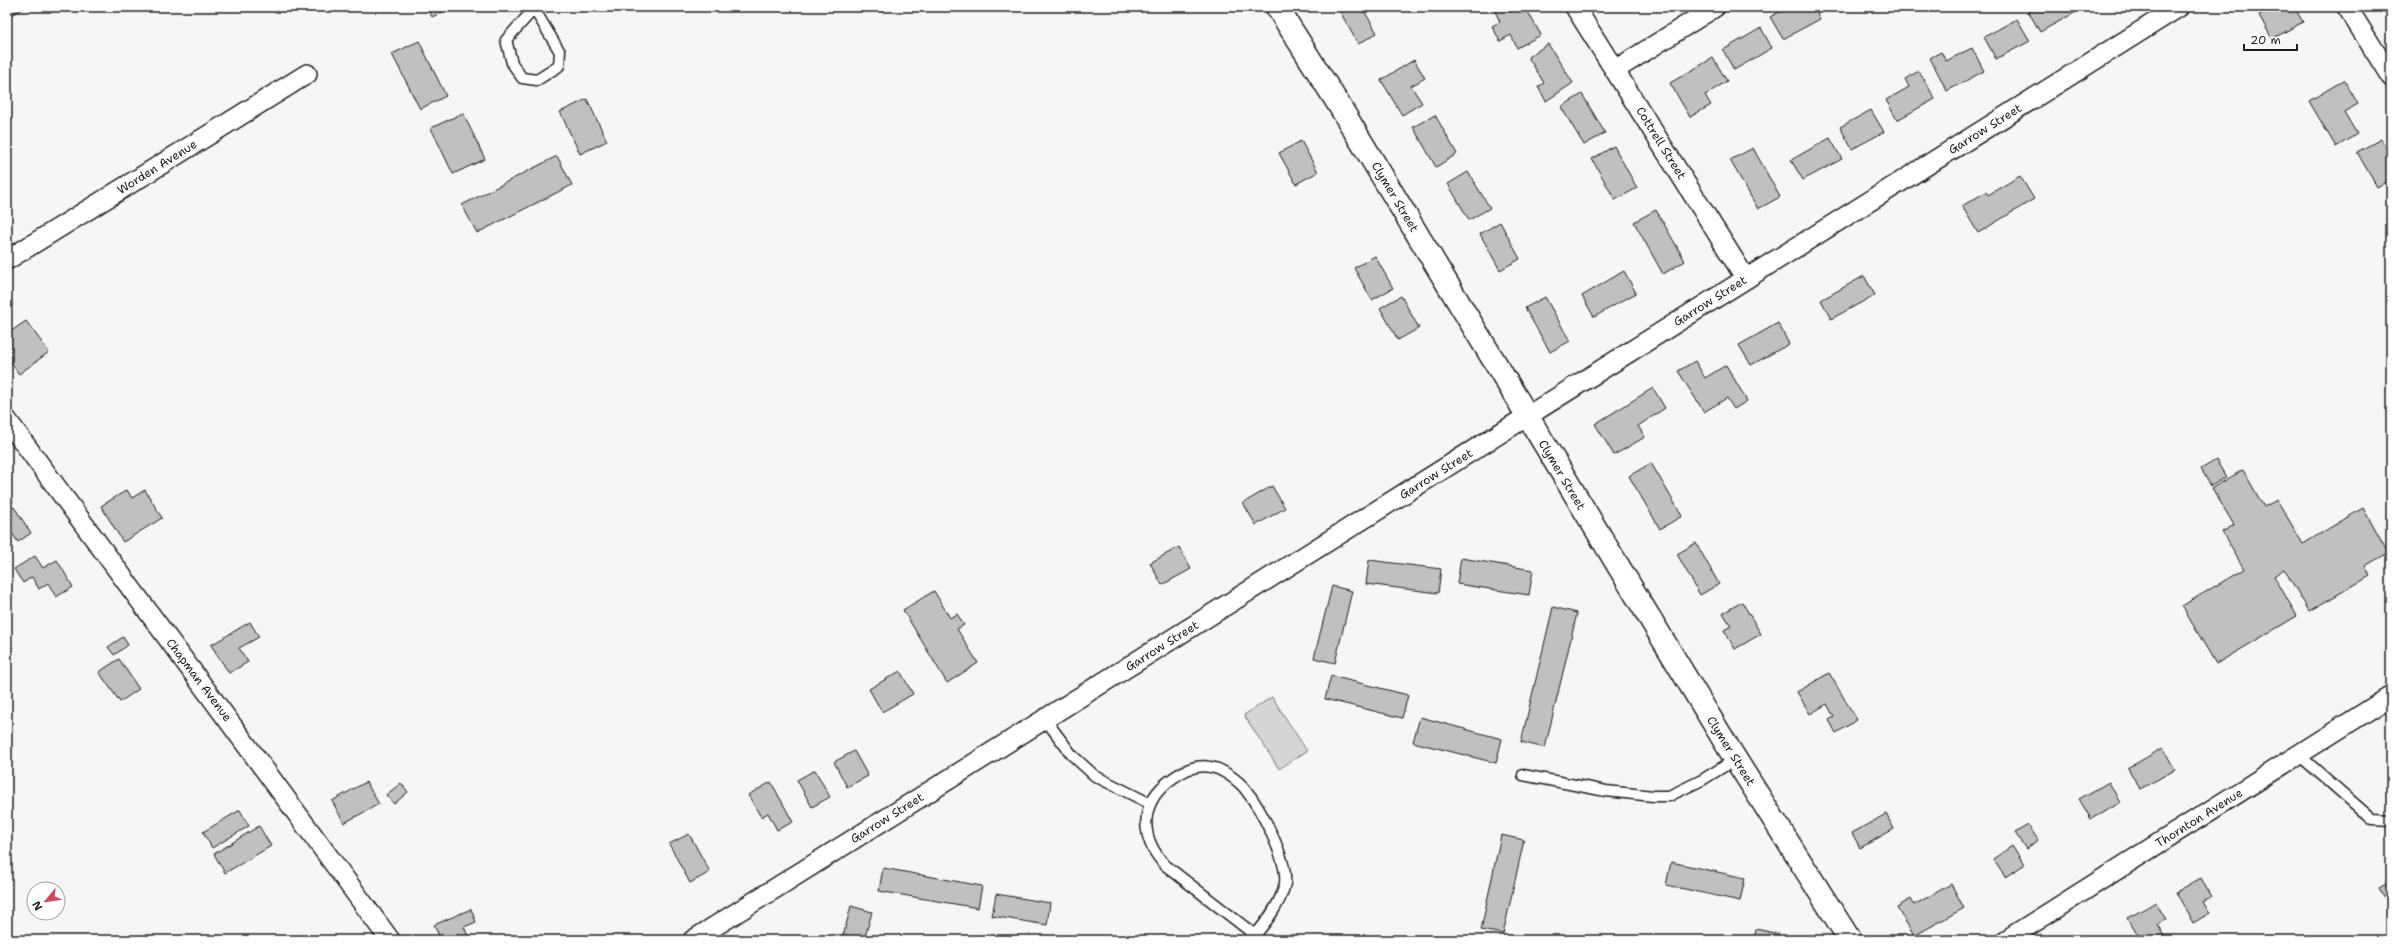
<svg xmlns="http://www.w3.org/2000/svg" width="2398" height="947" font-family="'Shantell Sans',sans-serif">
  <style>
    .green { fill: #d6d6d6; stroke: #797979 }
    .building { fill: #c0c0c0; stroke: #1c1c1c }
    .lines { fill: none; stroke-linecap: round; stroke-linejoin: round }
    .lane-casing { stroke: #1c1c1c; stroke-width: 13 }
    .street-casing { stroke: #1c1c1c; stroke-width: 22 }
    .secondary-casing { stroke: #1c1c1c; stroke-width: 25 }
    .lane { stroke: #fff; stroke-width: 10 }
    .street { stroke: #fff; stroke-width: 19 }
    .secondary { stroke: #fff; stroke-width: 22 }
    .labels { text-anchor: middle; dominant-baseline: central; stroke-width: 3; stroke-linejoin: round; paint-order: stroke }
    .street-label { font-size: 12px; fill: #1c1c1c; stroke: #fff }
  </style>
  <rect width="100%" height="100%" fill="#f6f6f6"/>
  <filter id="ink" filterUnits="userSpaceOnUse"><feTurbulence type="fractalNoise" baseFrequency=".025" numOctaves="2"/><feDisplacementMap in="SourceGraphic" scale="8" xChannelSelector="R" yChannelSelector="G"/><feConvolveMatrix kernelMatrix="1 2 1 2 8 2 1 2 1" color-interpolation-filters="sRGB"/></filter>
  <g filter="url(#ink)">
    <path class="green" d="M 1272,697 L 1307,751 L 1279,769 L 1244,715 Z"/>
    <path class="building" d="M 7,7 L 27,7 L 7,17 Z
      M 427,7 L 453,7 L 432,17 Z
      M 1340,7 L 1362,7 L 1377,33 L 1358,44 L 1338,8 Z
      M 1493,7 L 1525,7 L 1541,35 L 1517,48 L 1511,35 L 1500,41 L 1492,26 L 1500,22 Z
      M 1788,7 L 1813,7 L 1820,19 L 1783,39 L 1770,17 Z
      M 2035,7 L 2075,7 L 2078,11 L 2040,32 L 2028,11 Z
      M 2273,7 L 2294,7 L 2303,22 L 2272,39 L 2259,15 Z
      M 2017,19 L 2030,41 L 1996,59 L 1984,37 Z
      M 1761,28 L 1772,48 L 1734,70 L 1723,50 Z
      M 419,41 L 446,96 L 420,109 L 392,54 Z
      M 1548,44 L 1573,83 L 1546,101 L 1538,87 L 1544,83 L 1528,57 Z
      M 1972,48 L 1984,71 L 1947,91 L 1930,58 L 1941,52 L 1946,61 Z
      M 1713,58 L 1727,81 L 1705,95 L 1711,105 L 1690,117 L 1670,83 Z
      M 1414,60 L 1425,78 L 1411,86 L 1422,103 L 1402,115 L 1381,80 Z
      M 1919,71 L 1935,99 L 1897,120 L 1886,100 L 1909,87 L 1905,79 Z
      M 2344,80 L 2358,104 L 2344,112 L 2357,134 L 2336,147 L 2309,101 Z
      M 1582,94 L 1605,133 L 1584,145 L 1561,107 Z
      M 587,99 L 607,141 L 580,154 L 560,112 Z
      M 1871,110 L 1884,132 L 1852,149 L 1840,127 Z
      M 463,113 L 485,159 L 453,174 L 431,128 Z
      M 1435,115 L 1457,154 L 1436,167 L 1413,127 Z
      M 1830,138 L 1842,159 L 1803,180 L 1791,160 Z
      M 2381,139 L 2391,157 L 2391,179 L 2377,187 L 2357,152 Z
      M 1301,141 L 1318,172 L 1296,184 L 1279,153 Z
      M 1614,146 L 1637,188 L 1615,200 L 1592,159 Z
      M 1753,148 L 1780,197 L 1758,209 L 1730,160 Z
      M 557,156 L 572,185 L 477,233 L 462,205 Z
      M 1468,172 L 1490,208 L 1469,220 L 1448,184 Z
      M 2020,176 L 2034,199 L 1978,233 L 1962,206 L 1986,192 L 1988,195 Z
      M 1656,210 L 1685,261 L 1663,274 L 1634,222 Z
      M 1500,222 L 1520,259 L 1500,270 L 1480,234 Z
      M 1375,256 L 1393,288 L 1372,300 L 1354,268 Z
      M 1624,271 L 1636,293 L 1594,317 L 1582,296 Z
      M 1864,276 L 1875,295 L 1831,319 L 1821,300 Z
      M 1401,296 L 1419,328 L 1398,340 L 1380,308 Z
      M 1545,297 L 1570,341 L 1550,352 L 1525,308 Z
      M 26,321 L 49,352 L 19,374 L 7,357 L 7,334 Z
      M 1778,323 L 1789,344 L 1751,365 L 1739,345 Z
      M 1695,361 L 1705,378 L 1726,365 L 1747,401 L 1734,409 L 1727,398 L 1704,412 L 1678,371 Z
      M 1653,388 L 1665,408 L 1638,426 L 1645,437 L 1614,455 L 1595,424 Z
      M 2216,460 L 2226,477 L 2211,486 L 2201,469 Z
      M 1651,463 L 1682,516 L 1660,529 L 1629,476 Z
      M 2243,470 L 2264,507 L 2277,500 L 2303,544 L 2363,508 L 2388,553 L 2365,566 L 2370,576 L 2309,611 L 2284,569 L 2274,576 L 2297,616 L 2216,664 L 2182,606 L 2244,569 L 2222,532 L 2234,525 L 2212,488 Z
      M 1272,486 L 1285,508 L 1256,525 L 1243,503 Z
      M 127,490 L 132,498 L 145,490 L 162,518 L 123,542 L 101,506 Z
      M 7,491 L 13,502 L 7,505 Z
      M 14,507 L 31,533 L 18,542 L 11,532 L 7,534 L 7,512 Z
      M 1696,543 L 1719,584 L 1700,595 L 1677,554 Z
      M 1179,547 L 1191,569 L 1162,585 L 1150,563 Z
      M 35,556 L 43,568 L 57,560 L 73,587 L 56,597 L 48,583 L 39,589 L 32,577 L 23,583 L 14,569 Z
      M 1461,558 L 1533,570 L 1529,595 L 1457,584 Z
      M 1369,560 L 1441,569 L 1438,593 L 1366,584 Z
      M 1332,586 L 1352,591 L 1335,663 L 1314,658 Z
      M 934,591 L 950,618 L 957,614 L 964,625 L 957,629 L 978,663 L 947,683 L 903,610 Z
      M 1742,602 L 1761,634 L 1735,649 L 1724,630 L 1731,626 L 1723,613 Z
      M 1553,607 L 1577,613 L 1545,748 L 1521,742 Z
      M 250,622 L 259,637 L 239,648 L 248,662 L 229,673 L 211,645 Z
      M 123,637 L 128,645 L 114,655 L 108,647 Z
      M 119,659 L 139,689 L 120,702 L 99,672 Z
      M 900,671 L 913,694 L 882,712 L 869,689 Z
      M 1829,673 L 1857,720 L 1836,733 L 1829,720 L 1834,717 L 1827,704 L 1810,714 L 1797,692 Z
      M 1331,676 L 1408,695 L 1402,718 L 1325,699 Z
      M 1420,717 L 1502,739 L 1496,763 L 1413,742 Z
      M 2163,748 L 2175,770 L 2140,789 L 2128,768 Z
      M 854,751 L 868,776 L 847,787 L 834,762 Z
      M 815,770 L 830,797 L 812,807 L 797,780 Z
      M 366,782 L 379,804 L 344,823 L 332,801 Z
      M 771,782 L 793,822 L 777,830 L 768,813 L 761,817 L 748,795 Z
      M 2109,782 L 2120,803 L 2091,819 L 2079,799 Z
      M 401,783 L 408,792 L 394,804 L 386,795 Z
      M 240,810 L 249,826 L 212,848 L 203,832 Z
      M 1886,814 L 1894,829 L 1860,848 L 1852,833 Z
      M 2028,825 L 2038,840 L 2026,849 L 2015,833 Z
      M 259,826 L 271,846 L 225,873 L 214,854 Z
      M 689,834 L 710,872 L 690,883 L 669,844 Z
      M 1501,835 L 1524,840 L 1503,934 L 1481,930 Z
      M 2012,846 L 2024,865 L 2005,877 L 1993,859 Z
      M 1671,862 L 1745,878 L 1740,901 L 1666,885 Z
      M 883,868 L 982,886 L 978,908 L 879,891 Z
      M 2201,878 L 2211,897 L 2203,901 L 2210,913 L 2193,923 L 2176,892 Z
      M 2391,881 L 2391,908 L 2379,888 Z
      M 1951,884 L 1964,908 L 1914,936 L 1897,907 L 1911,899 L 1914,905 Z
      M 996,894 L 1050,903 L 1047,925 L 992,916 Z
      M 2156,902 L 2166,920 L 2158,924 L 2166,938 L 2141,940 L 2128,918 Z
      M 851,906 L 872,912 L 864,940 L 842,940 Z
      M 471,909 L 476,922 L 464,927 L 469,938 L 441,940 L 434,925 Z
      M 1756,929 L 1779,934 L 1778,940 L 1754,940 Z
      M 1064,936 L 1082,940 L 1063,940 Z"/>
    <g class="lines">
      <g class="lane-casing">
        <path id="lane" d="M 533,7 L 560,52 L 559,66 L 537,80 L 522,78 L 512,63 L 506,40 L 534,9
          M 1045,719 L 1072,755 L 1095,776 L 1149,803
          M 2299,755 L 2373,820 L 2391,821
          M 1523,775 L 1606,791 L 1653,796 L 1669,796 L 1702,780 L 1736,759
          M 1251,940 C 1265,924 1281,904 1285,883 C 1288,860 1260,807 1245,789 C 1238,780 1221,768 1210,767 C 1196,764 1184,770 1173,778 C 1140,801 1138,836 1165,865 L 1255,935"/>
      </g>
      <g class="street-casing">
        <path id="street" d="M 1575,7 L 1746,279
          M 2347,7 L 2391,77
          M 1615,70 L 1715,7
          M 7,260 L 307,74
          M 7,420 L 390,940
          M 693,940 L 2179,7
          M 2006,940 L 2391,696"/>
      </g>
      <g class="secondary-casing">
        <path id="secondary" d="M 1277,7 L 1339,105 L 1731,752 L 1850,940"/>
      </g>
      <use href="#lane" class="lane"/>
      <use href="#street" class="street"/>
      <use href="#secondary" class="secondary"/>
    </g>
  </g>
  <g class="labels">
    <g class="street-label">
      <text transform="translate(1985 129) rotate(-32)">Garrow Street</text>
      <text transform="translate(1661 143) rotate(58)">Cottrell Street</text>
      <text transform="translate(157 167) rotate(-32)">Worden Avenue</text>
      <text transform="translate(1395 197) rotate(59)">Clymer Street</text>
      <text transform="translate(1710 301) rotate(-32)">Garrow Street</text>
      <text transform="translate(1436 474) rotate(-32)">Garrow Street</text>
      <text transform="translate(1562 475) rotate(59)">Clymer Street</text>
      <text transform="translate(1162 646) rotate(-32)">Garrow Street</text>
      <text transform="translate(199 680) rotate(53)">Chapman Avenue</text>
      <text transform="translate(1731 751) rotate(58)">Clymer Street</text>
      <text transform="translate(887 818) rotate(-32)">Garrow Street</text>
      <text transform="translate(2199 818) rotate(-32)">Thornton Avenue</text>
    </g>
  </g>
  <rect width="2398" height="947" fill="none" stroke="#fff" stroke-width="24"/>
  <rect x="12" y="12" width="2374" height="923" fill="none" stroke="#1c1c1c" stroke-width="1.5" filter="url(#ink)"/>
  <g transform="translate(46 901) rotate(241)"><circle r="19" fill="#ffffff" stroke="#a4a4a4"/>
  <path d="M0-3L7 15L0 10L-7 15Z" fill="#d1495b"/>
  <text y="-6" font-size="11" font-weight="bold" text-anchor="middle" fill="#1c1c1c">N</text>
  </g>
  <path d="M2244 44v6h53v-6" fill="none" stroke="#1c1c1c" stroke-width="2"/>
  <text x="2250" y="44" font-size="12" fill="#1c1c1c" stroke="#ffffff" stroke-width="3" paint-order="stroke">20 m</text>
</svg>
